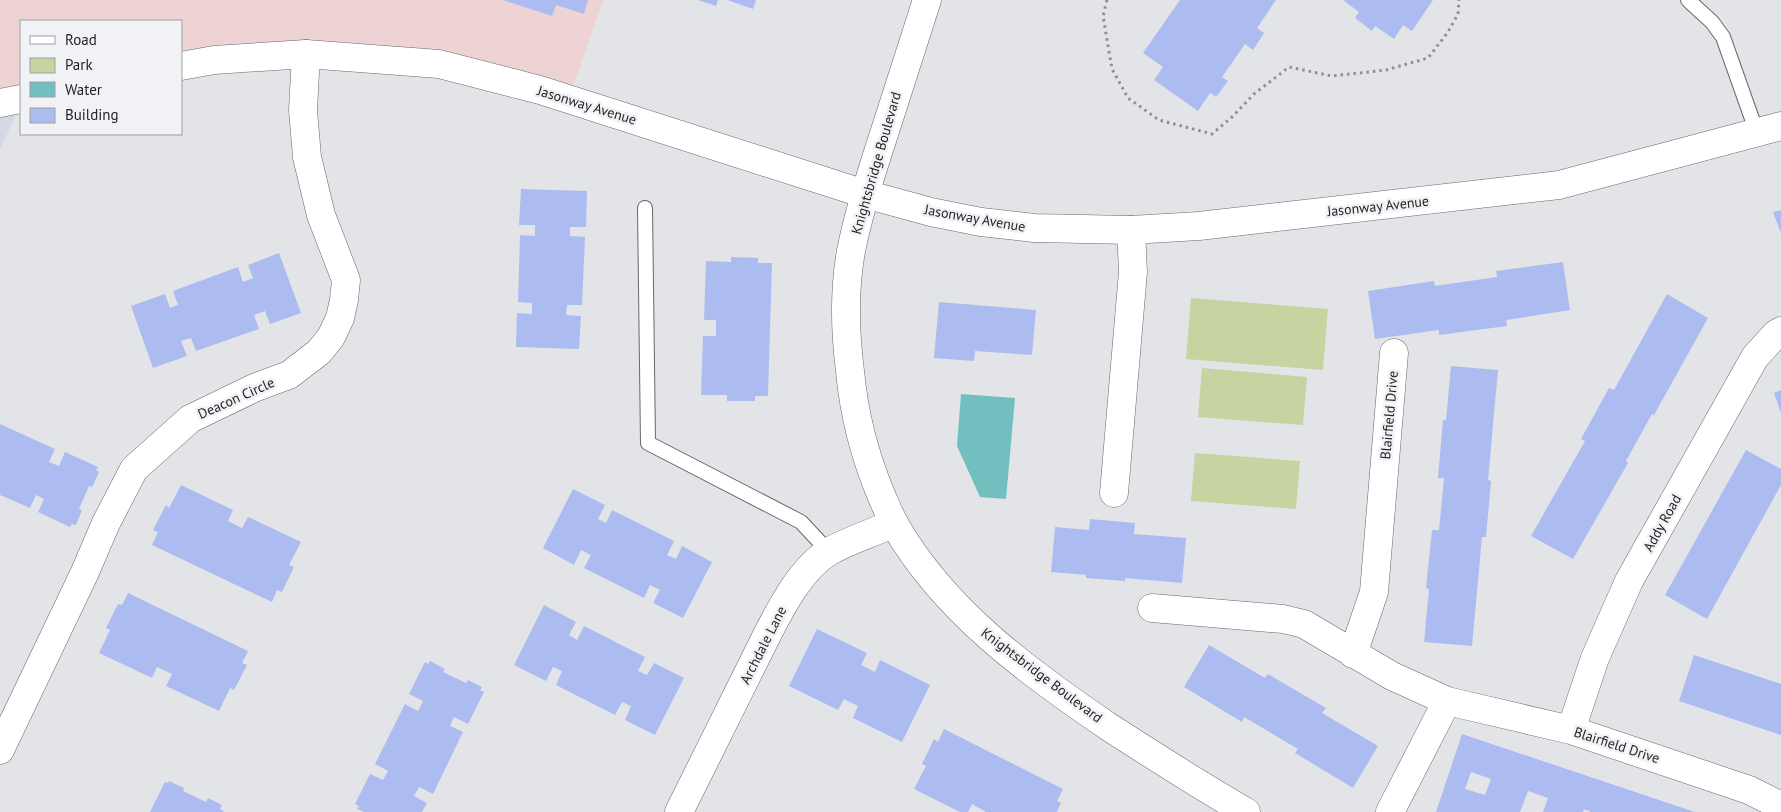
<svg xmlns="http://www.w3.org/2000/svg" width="1781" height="812" font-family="'PT Sans',sans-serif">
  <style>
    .commercial { fill: #eed3d4 }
    .built { fill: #d5d9e4 }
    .green { fill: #c7d3a1 }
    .water { fill: #72bfbf }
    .building { fill: #acbcf0; fill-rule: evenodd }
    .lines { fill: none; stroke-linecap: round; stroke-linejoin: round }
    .lane-casing { stroke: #67686c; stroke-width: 16 }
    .street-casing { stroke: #67686c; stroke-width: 29 }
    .secondary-casing { stroke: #67686c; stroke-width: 29 }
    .path { stroke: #8f8f92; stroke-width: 3; stroke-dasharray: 2.5 4; stroke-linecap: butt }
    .lane { stroke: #fff; stroke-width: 14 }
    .street { stroke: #fff; stroke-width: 28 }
    .secondary { stroke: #fff; stroke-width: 28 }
    .labels { text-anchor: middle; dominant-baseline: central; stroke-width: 5; stroke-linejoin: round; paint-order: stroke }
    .street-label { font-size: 14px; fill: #242425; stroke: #f0f2f6 }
  </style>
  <rect width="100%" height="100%" fill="#e3e4e8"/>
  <path class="commercial" d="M 0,0 L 603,0 L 570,96 L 441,64 L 181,64 L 181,21 L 21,21 L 21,97 L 0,102 Z"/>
  <path class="built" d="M 0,102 L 21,103 L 0,150 Z"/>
  <path class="green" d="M 1191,298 L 1328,309 L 1323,370 L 1186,359 Z
    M 1202,368 L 1307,377 L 1303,425 L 1198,417 Z
    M 1195,453 L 1300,461 L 1296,509 L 1191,501 Z"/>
  <path class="water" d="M 961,394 L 1015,398 L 1006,499 L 980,497 L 957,446 Z"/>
  <path class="building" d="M 503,0 L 588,0 L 584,14 L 556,5 L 552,16 Z
    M 698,0 L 718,0 L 716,6 Z
    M 727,0 L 756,0 L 753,9 Z
    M 1180,0 L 1276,0 L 1257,28 L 1264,33 L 1253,50 L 1245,44 L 1222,77 L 1228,81 L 1216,97 L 1210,93 L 1198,111 L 1154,80 L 1163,67 L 1143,53 Z
    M 1343,0 L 1433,0 L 1412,31 L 1403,25 L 1394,39 L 1375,26 L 1372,31 L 1355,18 L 1359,12 Z
    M 521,189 L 587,191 L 586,227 L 570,227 L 570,236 L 585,237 L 582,305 L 567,305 L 566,315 L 581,316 L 579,349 L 516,347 L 517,313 L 532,314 L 532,303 L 518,302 L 520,235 L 535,236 L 535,225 L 519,225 Z
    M 1781,210 L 1781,233 L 1773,212 Z
    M 279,253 L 301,313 L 270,324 L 265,311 L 254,315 L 259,329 L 196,351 L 191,338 L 181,341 L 187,356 L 153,368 L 131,306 L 165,294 L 170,308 L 178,305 L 173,291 L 238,267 L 243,282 L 253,278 L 248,265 Z
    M 731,257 L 758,258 L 758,263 L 772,263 L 768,396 L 755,396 L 755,401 L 727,401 L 727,395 L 701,395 L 703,336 L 716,336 L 716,320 L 704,320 L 706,261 L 731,262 Z
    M 1563,262 L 1570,310 L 1506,320 L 1507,326 L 1439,335 L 1439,330 L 1375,339 L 1368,291 L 1434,281 L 1435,286 L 1497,277 L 1496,271 Z
    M 1667,294 L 1708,318 L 1654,415 L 1652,414 L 1626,461 L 1628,463 L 1573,559 L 1531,536 L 1585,441 L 1581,439 L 1609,388 L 1614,390 Z
    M 939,302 L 1036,310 L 1032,355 L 975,351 L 974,361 L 934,358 Z
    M 1451,366 L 1498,370 L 1488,480 L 1491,481 L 1486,537 L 1482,537 L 1472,646 L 1424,642 L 1429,589 L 1426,588 L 1432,530 L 1439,530 L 1444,478 L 1438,478 L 1443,420 L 1446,420 Z
    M 1781,390 L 1781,413 L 1774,393 Z
    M 0,424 L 55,449 L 49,462 L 59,466 L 65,452 L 98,467 L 96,470 L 99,472 L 92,487 L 89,486 L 79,509 L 82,510 L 76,525 L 72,524 L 70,527 L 38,512 L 44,499 L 36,495 L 30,508 L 0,495 Z
    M 1746,450 L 1781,469 L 1781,485 L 1707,619 L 1665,595 Z
    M 181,485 L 233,510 L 228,521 L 242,528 L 248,517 L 301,542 L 289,565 L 294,567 L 282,592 L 277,590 L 272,602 L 152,545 L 158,532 L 153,530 L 166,505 L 169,508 Z
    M 573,489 L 605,505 L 598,519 L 606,523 L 612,510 L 674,541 L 667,555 L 676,559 L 682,546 L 712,562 L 683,618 L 653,603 L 660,590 L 650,585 L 644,598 L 584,568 L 591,555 L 581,550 L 574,565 L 543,548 Z
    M 1090,519 L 1135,523 L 1134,534 L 1186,538 L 1182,583 L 1125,578 L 1125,581 L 1086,578 L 1086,575 L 1051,572 L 1055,527 L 1089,530 Z
    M 128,593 L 248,651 L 242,663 L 247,665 L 234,690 L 230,688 L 219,711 L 166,686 L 172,674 L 157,667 L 152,678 L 99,653 L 110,630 L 106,628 L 118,604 L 122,605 Z
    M 544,605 L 576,622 L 569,635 L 577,640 L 584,626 L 645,657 L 638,671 L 647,675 L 654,663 L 684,678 L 655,735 L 625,720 L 631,706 L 622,702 L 615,715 L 556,685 L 562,671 L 553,667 L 546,681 L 514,665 Z
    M 817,629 L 867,653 L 861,665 L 875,672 L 880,660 L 930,685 L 902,742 L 853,718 L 858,706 L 844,699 L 838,710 L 789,686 Z
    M 1209,645 L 1265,678 L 1268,674 L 1326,708 L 1322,713 L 1378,746 L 1353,788 L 1295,753 L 1298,749 L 1244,717 L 1242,722 L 1184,687 Z
    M 1694,655 L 1781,684 L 1781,735 L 1679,701 Z
    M 430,661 L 445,669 L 443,672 L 466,683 L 468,680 L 482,687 L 480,690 L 484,692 L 468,724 L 454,717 L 450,726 L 463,732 L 433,794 L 419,787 L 414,796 L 427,803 L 422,812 L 364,812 L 357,809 L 359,806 L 355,804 L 370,774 L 383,780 L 388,771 L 375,764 L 405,704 L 418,711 L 423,701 L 409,694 L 425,662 L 428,664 Z
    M 944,729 L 1063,789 L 1057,801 L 1061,803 L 1057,812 L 986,812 L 972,804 L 968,812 L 960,812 L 914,789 L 926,766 L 922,764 L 934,739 L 938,742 Z
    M 1462,734 L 1695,812 L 1591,812 L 1584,809 L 1583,812 L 1543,812 L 1548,798 L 1528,791 L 1520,812 L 1436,812 ZM 1471,772 L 1491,779 L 1485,795 L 1465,789 Z
    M 169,781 L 184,788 L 183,791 L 206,802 L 208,798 L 222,805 L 220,809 L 224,811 L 223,812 L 150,812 L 165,782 L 168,783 Z"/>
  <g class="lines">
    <g class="lane-casing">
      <path id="lane" d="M 1688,0 L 1712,22 L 1723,37 L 1757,133
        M 645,208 L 648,443 L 801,522 L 829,552"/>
    </g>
    <g class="street-casing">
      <path id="street" d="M 1114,493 L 1133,272 L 1131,230
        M 1152,608 L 1283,619 L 1304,624 L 1392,676 L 1447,701 L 1571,730 L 1749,790 L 1781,806
        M 1353,654 L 1374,592 L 1394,353
        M 1571,730 L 1595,658 L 1629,581 L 1755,357 L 1776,334 L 1781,331
        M 0,750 L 85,572 L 106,523 L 134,469 L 190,419 L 254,388 L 289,375 L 319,352 L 331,337 L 340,318 L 344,300 L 346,280 L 321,215 L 307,157 L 303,110 L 306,54
        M 679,812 L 768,633 C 782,606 802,567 830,551 C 850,540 873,533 894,523
        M 1390,812 L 1447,701"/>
    </g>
    <g class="secondary-casing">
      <path id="secondary" d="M 927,0 C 913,45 898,89 884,134 C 871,173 859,211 851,251 C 844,290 845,332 850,371 C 854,415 865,457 882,497 C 886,506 890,516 895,525 C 944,611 1028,672 1109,727 C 1154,756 1199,785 1246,812
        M 181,66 L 214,60 L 306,54 L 439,64 L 540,90 L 865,194 L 931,212 L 981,222 L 1034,228 L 1131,230 L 1199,226 L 1559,185 L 1781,126
        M 0,103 L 21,99"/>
    </g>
    <path class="path" d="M 1107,0 L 1103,16 L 1112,69 L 1128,98 L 1159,120 L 1212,134 L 1232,117 L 1254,94 L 1289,67 L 1332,76 L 1386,70 L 1428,58 L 1448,32 L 1458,14 L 1459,0"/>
    <use href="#lane" class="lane"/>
    <use href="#street" class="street"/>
    <use href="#secondary" class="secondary"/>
  </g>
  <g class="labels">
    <g class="street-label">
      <text transform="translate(587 105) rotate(17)">Jasonway Avenue</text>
      <text transform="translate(876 163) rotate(-74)">Knightsbridge Boulevard</text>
      <text transform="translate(1378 206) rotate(-6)">Jasonway Avenue</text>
      <text transform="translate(975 218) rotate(10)">Jasonway Avenue</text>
      <text transform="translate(236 398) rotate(-24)">Deacon Circle</text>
      <text transform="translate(1389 415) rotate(-85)">Blairfield Drive</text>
      <text transform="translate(1662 523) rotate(-61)">Addy Road</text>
      <text transform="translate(763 645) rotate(-63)">Archdale Lane</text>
      <text transform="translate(1042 675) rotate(37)">Knightsbridge Boulevard</text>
      <text transform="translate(1617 745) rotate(18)">Blairfield Drive</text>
    </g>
  </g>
  <rect x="20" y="20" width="162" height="115" fill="#f0f2f6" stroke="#9ea0a2"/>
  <rect x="30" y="36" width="25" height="8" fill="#ffffff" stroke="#9ea0a2"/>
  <text x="65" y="45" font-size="15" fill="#242425">Road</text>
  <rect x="30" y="58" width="25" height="15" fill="#c7d3a1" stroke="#9ea0a2"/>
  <text x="65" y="70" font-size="15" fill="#242425">Park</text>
  <rect x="30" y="82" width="25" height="15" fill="#72bfbf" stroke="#9ea0a2"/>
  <text x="65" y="95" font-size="15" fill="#242425">Water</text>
  <rect x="30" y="108" width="25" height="15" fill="#acbcf0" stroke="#9ea0a2"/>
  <text x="65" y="120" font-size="15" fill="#242425">Building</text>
</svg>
